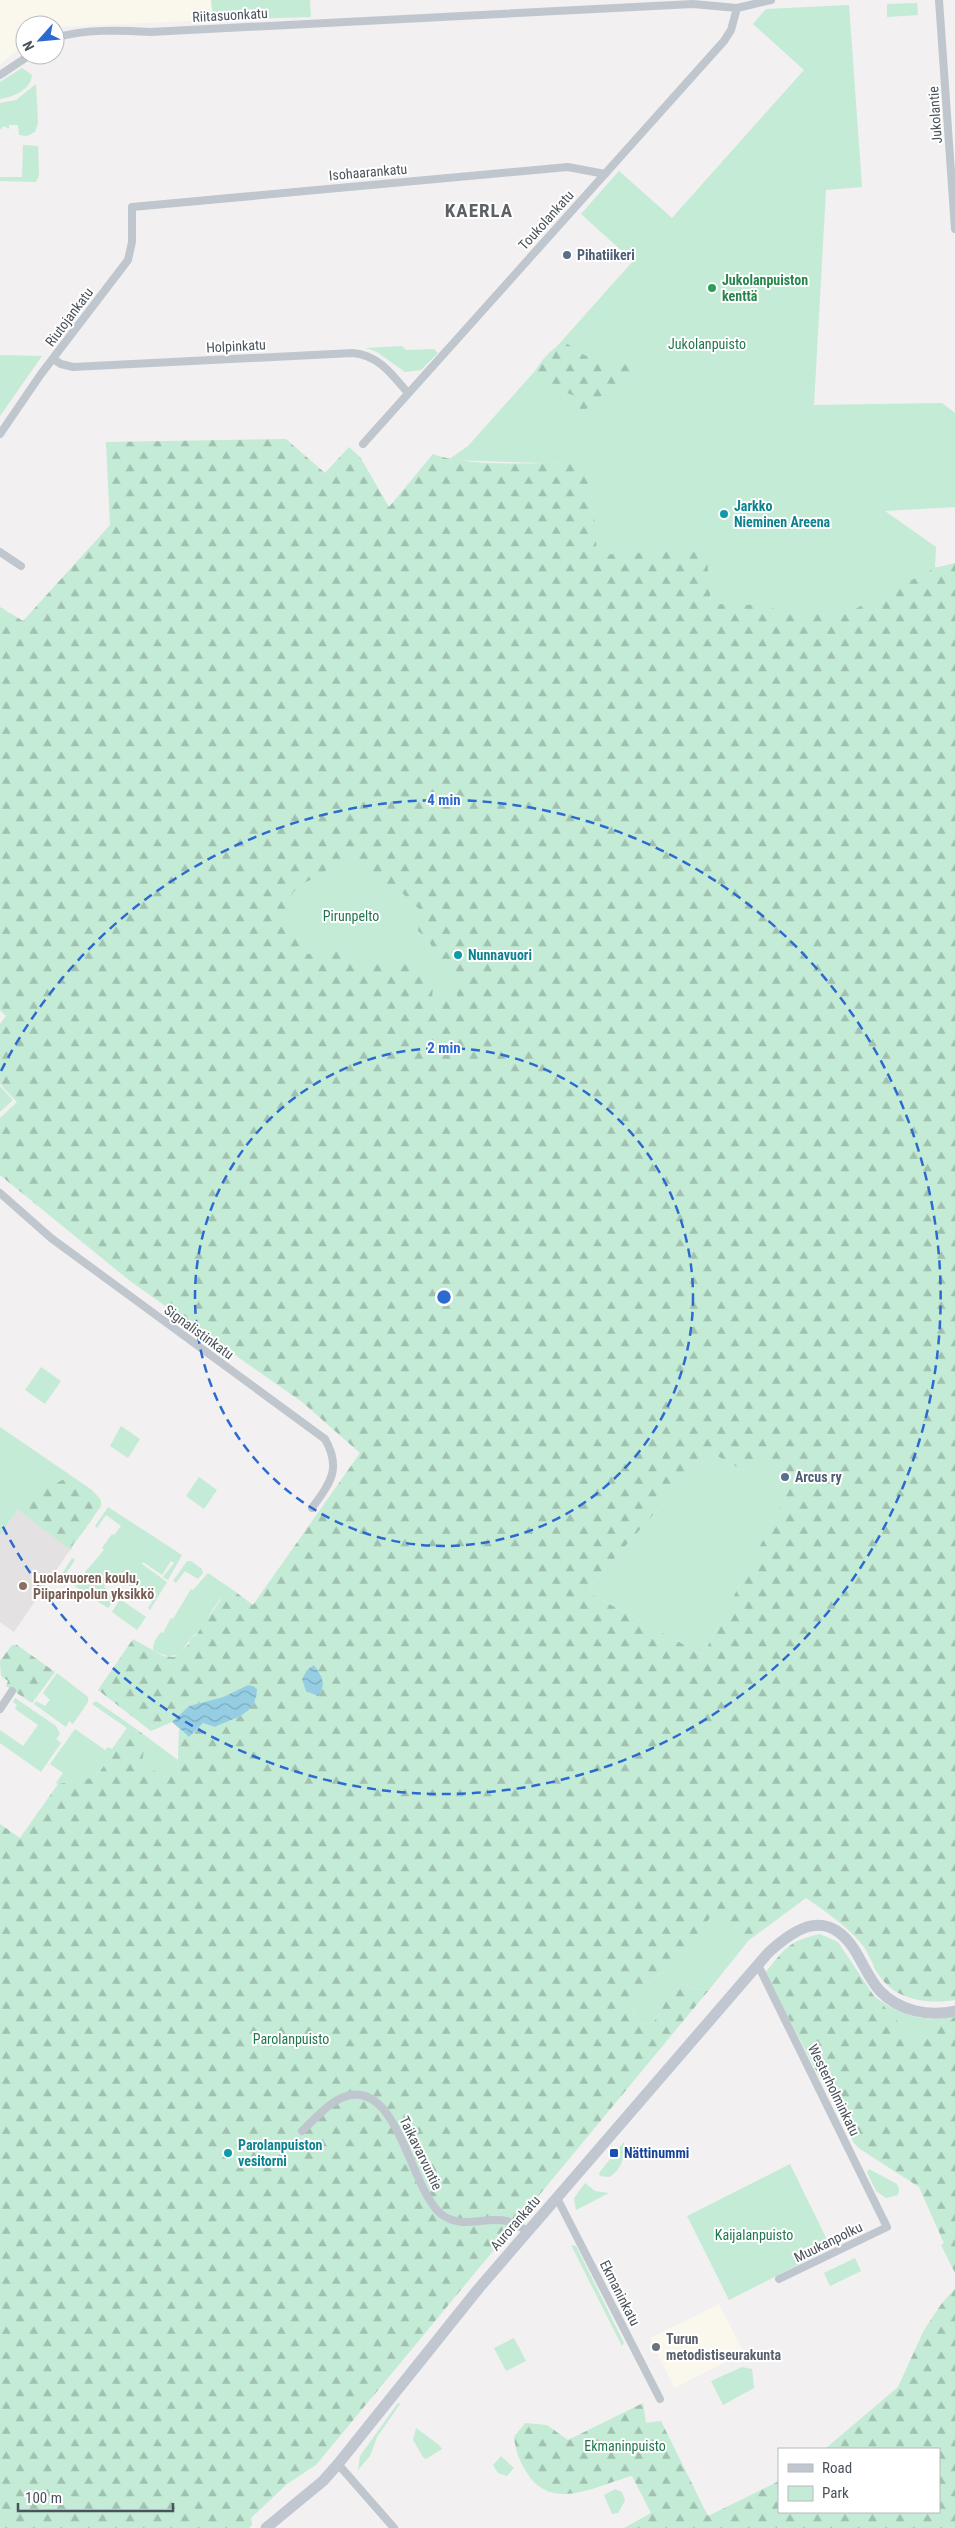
<svg xmlns="http://www.w3.org/2000/svg" width="955" height="2528" font-family="'Roboto Condensed',sans-serif">
  <style>
    .commercial { fill: #faf7ec }
    .education { fill: #e3e1e1 }
    .green { fill: #c3ebd5 }
    .forest { fill: url(#forest-firs); fill-rule: evenodd }
    .water { fill: url(#water-waves) }
    .lines { fill: none; stroke-linecap: round; stroke-linejoin: round }
    .street { stroke: #c0c6cd; stroke-width: 8 }
    .secondary { stroke: #c0c7d1; stroke-width: 11 }
    .ring { fill: none; stroke: #2c6ad0; stroke-width: 2.5; stroke-dasharray: 9 6 }
    .service-dot { fill: #5c6f8a; stroke: #fff; stroke-width: 2 }
    .leisure-dot { fill: #2e9e5b; stroke: #fff; stroke-width: 2 }
    .culture-dot { fill: #0f9aa8; stroke: #fff; stroke-width: 2 }
    .education-dot { fill: #8d6e63; stroke: #fff; stroke-width: 2 }
    .transit-dot { fill: #1a4fb4; stroke: #fff; stroke-width: 2 }
    .worship-dot { fill: #6b7280; stroke: #fff; stroke-width: 2 }
    .labels { text-anchor: middle; dominant-baseline: central; stroke-width: 4; stroke-linejoin: round; paint-order: stroke }
    .street-label { font-size: 14px; fill: #4a525b; stroke: #fff }
    .service-label { font-size: 14px; font-weight: bold; fill: #4e5e75; stroke: #fff; text-anchor: start }
    .leisure-label { font-size: 14px; font-weight: bold; fill: #27864d; stroke: #fff; text-anchor: start }
    .park-label { font-size: 14px; fill: #217650; stroke: #fff }
    .culture-label { font-size: 14px; font-weight: bold; fill: #0d838f; stroke: #fff; text-anchor: start }
    .education-label { font-size: 14px; font-weight: bold; fill: #785e54; stroke: #fff; text-anchor: start }
    .transit-label { font-size: 14px; font-weight: bold; fill: #164399; stroke: #fff; text-anchor: start }
    .worship-label { font-size: 14px; font-weight: bold; fill: #5b616d; stroke: #fff; text-anchor: start }
    .district-label { font-size: 19px; font-weight: bold; letter-spacing: 1px; fill: #5d6064; stroke: #fff }
    .centre { fill: #2c6ad0; stroke: #fff; stroke-width: 2.5 }
    .ring-label { font-size: 15px; text-anchor: middle; font-weight: bold; fill: #2c6ad0; stroke: #fff; stroke-width: 4; stroke-linejoin: round; paint-order: stroke }
  </style>
  <defs>
    <pattern id="forest-firs" width="22" height="20" patternUnits="userSpaceOnUse" patternTransform="scale(1.25)"><rect width="22" height="20" fill="#c3ebd5"/><path d="M5 1l3.5 6h-7zM16 11l3.5 6h-7z" fill="#a0c1b0"/></pattern>
    <pattern id="water-waves" width="16" height="10" patternUnits="userSpaceOnUse" patternTransform="scale(1.25)"><rect width="16" height="10" fill="#95cee3"/><path d="M0 5q4-4 8 0t8 0" fill="none" stroke="#7caabb"/></pattern>
  </defs>
  <rect width="100%" height="100%" fill="#f2f0f0"/>
  <path class="commercial" d="M 0,0 L 211,0 L 213,20 L 55,27 L 55,25 L 25,25 L 25,29 L 17,30 L 18,50 L 0,64 Z
    M 719,2304 L 744,2353 L 674,2388 L 650,2338 Z"/>
  <path class="education" d="M 18,1509 L 72,1547 L 14,1632 L 0,1622 L 0,1535 Z"/>
  <path class="green" d="M 211,0 L 310,0 L 311,17 L 213,20 Z
    M 917,3 L 918,15 L 887,17 L 887,4 Z
    M 849,5 L 862,187 L 826,190 L 814,405 L 942,403 L 955,413 L 955,507 L 885,511 L 936,547 L 935,567 L 955,568 L 955,821 L 711,604 L 708,576 L 599,630 L 590,462 L 542,463 L 448,460 L 468,446 L 633,261 L 581,214 L 619,171 L 672,218 L 804,70 L 753,24 L 766,9 Z
    M 22,68 L 32,75 C 31,90 13,97 0,99 L 0,82 Z
    M 36,84 L 38,123 L 35,132 L 27,136 L 19,135 L 18,125 L 9,125 L 9,129 L 4,126 L 0,130 L 0,103 L 16,100 Z
    M 23,145 L 38,146 L 39,175 L 36,182 L 0,181 L 0,177 L 22,177 Z
    M 402,346 L 406,350 L 434,349 L 438,353 L 421,370 L 405,372 L 377,352 L 366,348 Z
    M 0,355 L 42,356 L 0,416 Z
    M 363,838 L 481,974 L 455,1014 L 302,961 L 268,900 Z
    M 0,1086 L 13,1100 L 0,1112 Z
    M 41,1367 L 61,1381 L 45,1404 L 25,1390 Z
    M 121,1426 L 140,1439 L 128,1458 L 110,1446 Z
    M 0,1427 L 92,1490 L 101,1500 L 101,1506 L 72,1547 L 18,1509 L 0,1535 Z
    M 712,1453 L 742,1470 L 747,1464 L 775,1464 L 796,1477 L 703,1655 L 589,1593 L 590,1586 L 677,1488 Z
    M 199,1477 L 217,1490 L 204,1509 L 186,1496 Z
    M 108,1507 L 182,1555 L 168,1580 L 163,1577 L 174,1563 L 171,1561 L 162,1575 L 143,1562 L 142,1564 L 167,1582 L 150,1610 L 148,1608 L 152,1602 L 147,1598 L 148,1597 L 123,1582 L 124,1580 L 119,1577 L 118,1578 L 113,1575 L 104,1587 L 117,1597 L 108,1608 L 81,1591 L 62,1574 L 72,1558 L 75,1560 L 66,1573 L 78,1582 L 82,1577 L 84,1578 L 87,1574 L 85,1572 L 104,1550 L 102,1548 L 112,1534 L 114,1535 L 121,1526 L 106,1515 L 97,1528 L 95,1526 Z
    M 187,1561 L 191,1561 L 202,1569 L 203,1573 L 198,1579 L 185,1571 L 176,1583 L 173,1581 Z
    M 208,1573 L 233,1590 C 217,1597 211,1614 202,1628 C 199,1633 193,1635 190,1639 C 179,1657 173,1661 153,1650 L 154,1642 L 161,1632 L 163,1633 L 171,1618 L 173,1619 L 191,1589 L 193,1590 Z
    M 120,1599 L 146,1617 L 137,1630 L 112,1612 Z
    M 57,1673 L 88,1697 L 88,1702 L 73,1724 L 69,1721 L 66,1727 L 34,1704 L 36,1701 L 45,1706 L 50,1700 L 43,1693 Z
    M 15,1698 L 56,1726 L 60,1734 L 56,1739 L 61,1743 L 41,1772 L 0,1743 L 0,1730 L 23,1746 L 38,1725 L 15,1709 L 17,1705 L 13,1702 Z
    M 96,1701 L 132,1726 L 96,1777 L 58,1784 L 56,1783 L 63,1773 L 50,1764 L 75,1729 L 105,1750 L 108,1747 L 112,1749 L 127,1728 L 92,1704 Z
    M 151,1740 L 178,1760 L 164,1777 L 142,1762 L 144,1751 Z
    M 711,1915 L 749,1940 L 708,1991 L 689,1988 L 686,1982 L 670,1994 L 654,2022 L 643,2024 L 634,2020 L 633,2003 L 649,1982 L 657,1975 L 671,1972 Z
    M 874,1996 C 892,2010 913,2019 936,2019 C 943,2019 950,2017 955,2017 L 912,2036 Z
    M 624,2142 C 624,2157 623,2169 609,2177 L 600,2176 L 599,2173 L 611,2158 L 613,2160 L 619,2154 L 616,2151 Z
    M 790,2164 L 831,2248 L 729,2300 L 687,2216 Z
    M 869,2169 L 897,2184 L 899,2189 L 898,2195 L 886,2198 L 876,2191 L 867,2172 Z
    M 585,2183 L 595,2191 L 609,2193 L 576,2210 L 574,2198 Z
    M 571,2245 L 576,2246 L 624,2343 L 622,2346 Z
    M 855,2258 L 861,2271 L 830,2286 L 824,2273 Z
    M 514,2338 L 526,2361 L 506,2371 L 494,2348 Z
    M 742,2367 L 752,2369 L 754,2388 L 723,2405 L 711,2381 Z
    M 398,2403 L 400,2404 L 377,2437 L 370,2456 L 358,2470 L 360,2456 Z
    M 416,2428 L 439,2445 L 442,2449 L 426,2459 L 423,2457 L 413,2440 Z
    M 501,2456 L 514,2468 L 507,2476 L 498,2473 L 493,2465 Z
    M 615,2489 L 622,2492 L 625,2501 L 618,2513 L 612,2514 L 604,2495 Z"/>
  <path class="forest" d="M 566,343 L 584,355 L 643,368 C 620,381 600,395 582,414 L 579,411 L 581,404 L 578,397 L 532,380 C 535,366 552,346 566,343 Z
    M 286,439 L 325,473 L 349,447 L 360,457 L 389,507 L 433,454 C 470,468 548,463 590,461 L 597,555 L 706,549 L 711,604 L 761,605 L 792,614 L 853,610 L 935,568 L 955,563 L 955,2000 C 929,2004 898,2001 881,1978 C 873,1967 869,1952 860,1942 C 844,1924 825,1911 806,1898 L 749,1940 L 711,1916 L 671,1972 L 657,1975 L 649,1982 L 633,2003 L 634,2020 L 643,2024 L 654,2022 L 670,1994 L 686,1982 L 689,1988 L 708,1991 L 316,2465 L 287,2484 L 251,2518 L 252,2525 L 249,2528 L 0,2528 L 0,1824 L 20,1838 L 58,1784 L 96,1777 L 132,1726 L 151,1740 L 144,1751 L 142,1762 L 164,1777 L 178,1760 L 179,1729 L 189,1737 L 203,1723 L 215,1727 C 233,1718 257,1714 257,1689 L 248,1685 L 223,1697 L 189,1706 L 172,1722 L 151,1731 L 98,1690 L 133,1639 L 163,1656 L 174,1657 L 189,1644 L 190,1639 L 197,1634 L 226,1592 L 233,1590 L 253,1605 L 360,1453 L 302,1402 L 130,1281 L 0,1175 L 0,1118 L 17,1102 L 0,1084 L 0,1024 L 6,1016 L 0,1010 L 0,607 L 23,621 L 110,525 L 106,442 ZM 349,857 L 361,863 L 372,879 L 398,889 L 421,911 L 418,931 L 428,939 L 434,951 L 445,950 L 440,962 L 457,981 L 457,999 L 432,1003 L 433,981 L 424,969 L 407,963 L 390,965 L 372,961 L 354,963 L 340,951 L 308,954 L 306,952 L 287,913 L 288,900 L 299,885 L 320,876 L 335,861 ZM 712,1453 L 742,1470 L 747,1464 L 775,1464 L 796,1477 L 703,1655 L 589,1593 L 590,1586 L 677,1488 Z
    M 70,1476 L 89,1489 L 90,1495 L 88,1499 L 92,1503 L 93,1518 L 80,1536 L 76,1535 L 71,1550 L 20,1511 L 25,1499 L 31,1497 L 37,1499 L 47,1488 Z
    M 12,1645 L 17,1645 L 55,1672 L 32,1703 L 6,1686 L 8,1681 L 1,1676 L 0,1661 Z
    M 820,1934 L 838,1942 L 874,1996 L 912,2036 L 955,2017 L 955,2273 L 941,2245 L 944,2243 L 919,2187 L 860,2149 L 854,2143 L 765,1973 C 785,1949 788,1941 820,1934 Z
    M 955,2289 L 955,2528 L 624,2528 L 651,2513 L 632,2476 C 597,2485 552,2513 527,2473 C 519,2460 516,2452 514,2437 L 525,2423 L 547,2425 L 568,2440 L 643,2403 L 646,2423 L 661,2421 L 708,2516 L 779,2481 L 779,2512 L 939,2512 L 939,2449 L 825,2449 L 898,2387 L 924,2330 L 942,2303 Z"/>
  <path class="water" d="M 314,1665 C 322,1677 327,1683 318,1696 L 306,1691 L 302,1679 L 307,1670 Z
    M 248,1685 L 253,1686 L 257,1689 C 257,1715 233,1718 215,1727 L 203,1723 L 189,1737 L 172,1722 L 189,1706 L 223,1697 Z"/>
  <g class="lines">
    <path class="street" d="M 939,0 L 955,229
      M 55,38 C 84,29 119,30 150,32 L 693,4 L 737,8 L 771,0
      M 0,75 L 30,55
      M 53,359 L 61,364 L 73,367 L 353,353 C 378,355 392,374 407,392
      M 0,434 L 41,374 L 128,260 L 132,242 L 132,207 L 568,167 L 605,174
      M 363,444 L 724,41 L 731,30 L 737,8
      M 0,552 L 21,566
      M 0,1193 L 51,1238 L 325,1439 C 342,1469 330,1483 312,1508
      M 0,1709 L 12,1691
      M 758,1965 L 887,2227 L 779,2279
      M 302,2131 C 314,2120 325,2106 339,2099 C 397,2070 409,2188 441,2214 C 461,2230 485,2216 507,2221 C 515,2223 521,2228 528,2231
      M 557,2198 L 660,2399
      M 338,2464 L 394,2528"/>
    <path class="secondary" d="M 266,2528 L 323,2481 L 338,2464 L 479,2288 L 768,1953 C 796,1927 827,1908 854,1949 C 863,1963 869,1979 880,1991 C 899,2011 929,2017 955,2011"/>
  </g>
  <g class="ring">
    <circle cx="444" cy="1297" r="249"/>
    <path d="M1 1071A497 497 0 1 1 1 1523"/>
  </g>
  <g class="service-dot">
    <circle cx="567" cy="255" r="5"/>
    <circle cx="785" cy="1477" r="5"/>
  </g>
  <circle class="leisure-dot" cx="712" cy="288" r="5"/>
  <g class="culture-dot">
    <circle cx="724" cy="514" r="5"/>
    <circle cx="458" cy="955" r="5"/>
    <circle cx="228" cy="2153" r="5"/>
  </g>
  <circle class="education-dot" cx="23" cy="1586" r="5"/>
  <rect class="transit-dot" x="609" y="2148" width="10" height="10" rx="2.5"/>
  <circle class="worship-dot" cx="656" cy="2347" r="5"/>
  <g class="labels">
    <g class="street-label">
      <text transform="translate(230 15) rotate(-3)">Riitasuonkatu</text>
      <text transform="translate(935 115) rotate(-94)">Jukolantie</text>
      <text transform="translate(368 172) rotate(-5)">Isohaarankatu</text>
      <text transform="translate(546 220) rotate(-48)">Toukolankatu</text>
      <text transform="translate(69 317) rotate(-53)">Riutojankatu</text>
      <text transform="translate(236 346) rotate(-3)">Holpinkatu</text>
      <text transform="translate(199 1332) rotate(36)">Signalistinkatu</text>
      <text transform="translate(834 2090) rotate(64)">Westerholminkatu</text>
      <text transform="translate(421 2153) rotate(64)">Taikavarvuntie</text>
      <text transform="translate(515 2223) rotate(-49)">Aurorankatu</text>
      <text transform="translate(828 2242) rotate(-26)">Muukanpolku</text>
      <text transform="translate(620 2293) rotate(63)">Ekmaninkatu</text>
    </g>
    <g class="service-label">
      <text x="577" y="255">Pihatiikeri</text>
      <text x="795" y="1477">Arcus ry</text>
    </g>
    <g class="leisure-label">
      <text x="722" y="280">Jukolanpuiston<tspan x="722" dy="16">kenttä</tspan></text>
    </g>
    <g class="park-label">
      <text x="707" y="344">Jukolanpuisto</text>
      <text x="351" y="916">Pirunpelto</text>
      <text x="291" y="2039">Parolanpuisto</text>
      <text x="754" y="2235">Kaijalanpuisto</text>
      <text x="625" y="2446">Ekmaninpuisto</text>
    </g>
    <g class="culture-label">
      <text x="734" y="506">Jarkko<tspan x="734" dy="16">Nieminen Areena</tspan></text>
      <text x="468" y="955">Nunnavuori</text>
      <text x="238" y="2145">Parolanpuiston<tspan x="238" dy="16">vesitorni</tspan></text>
    </g>
    <g class="education-label">
      <text x="33" y="1578">Luolavuoren koulu,<tspan x="33" dy="16">Piiparinpolun yksikkö</tspan></text>
    </g>
    <g class="transit-label">
      <text x="624" y="2153">Nättinummi</text>
    </g>
    <g class="worship-label">
      <text x="666" y="2339">Turun<tspan x="666" dy="16">metodistiseurakunta</tspan></text>
    </g>
    <g class="district-label">
      <text x="479" y="210">KAERLA</text>
    </g>
  </g>
  <circle cx="444" cy="1297" r="8" class="centre"/>
  <g class="ring-label">
    <text x="444" y="805">4 min</text>
    <text x="444" y="1053">2 min</text>
  </g>
  <rect x="778" y="2448" width="162" height="65" fill="#ffffff" stroke="#b7babd"/>
  <rect x="788" y="2464" width="25" height="8" fill="#c0c7d1" stroke="#b7babd"/>
  <text x="822" y="2473" font-size="15" fill="#4a525b">Road</text>
  <rect x="788" y="2486" width="25" height="15" fill="#c3ebd5" stroke="#b7babd"/>
  <text x="822" y="2498" font-size="15" fill="#4a525b">Park</text>
  <g transform="translate(40 40) rotate(243)"><circle r="24" fill="#ffffff" stroke="#b7babd"/>
  <path d="M0-4L9 19L0 12L-9 19Z" fill="#2c6ad0"/>
  <text y="-8" font-size="14" font-weight="bold" text-anchor="middle" fill="#4a525b">N</text>
  </g>
  <path d="M18 2503v8h155v-8" fill="none" stroke="#4a525b" stroke-width="2.5"/>
  <text x="25" y="2503" font-size="15" fill="#4a525b" stroke="#ffffff" stroke-width="4" paint-order="stroke">100 m</text>
</svg>
